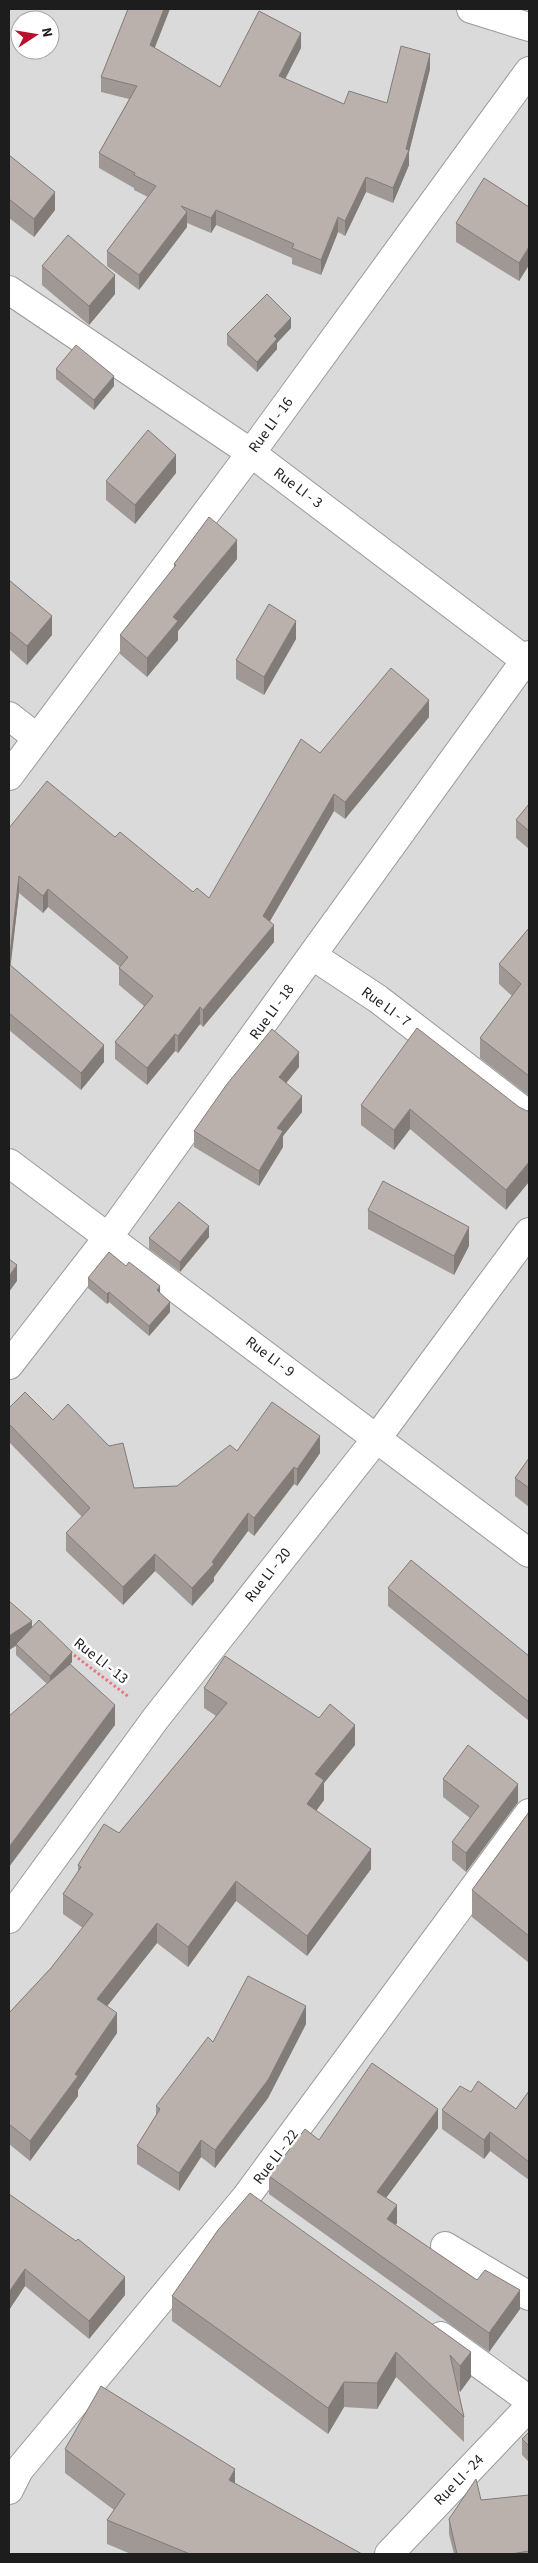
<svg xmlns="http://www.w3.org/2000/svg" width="538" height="2563" font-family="'Source Sans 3',sans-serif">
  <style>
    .residential { fill: #dbdada; fill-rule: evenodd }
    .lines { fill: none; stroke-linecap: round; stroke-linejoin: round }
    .minor-casing { stroke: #9a9a9a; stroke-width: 30 }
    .path { stroke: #ec757c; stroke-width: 3; stroke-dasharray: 2.5 2.5; stroke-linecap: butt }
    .minor { stroke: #fff; stroke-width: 28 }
    .wall { fill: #a09895 }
    .shaded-wall { fill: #827c79 }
    .building { fill: #bab1ad; stroke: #827c79 }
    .labels { text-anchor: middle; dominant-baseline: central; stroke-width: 5; stroke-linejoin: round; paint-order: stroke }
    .street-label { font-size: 15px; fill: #1d1d1d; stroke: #fff }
  </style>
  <rect width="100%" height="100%" fill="#ede8e3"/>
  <path class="residential" d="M 9,9 L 529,9 L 529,2554 L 9,2554 ZM 20,20 L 50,20 L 50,50 L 20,50 Z"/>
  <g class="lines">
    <g class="minor-casing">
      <path id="minor" d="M 471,9 L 529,27
        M 9,290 L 251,453 L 529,663
        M 9,716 L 37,738
        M 9,776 L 251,453 L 529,71
        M 313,956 L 378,999 L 529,1115
        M 9,1163 L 529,1553
        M 9,1365 L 109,1236 L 529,655
        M 9,1919 L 156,1718 L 377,1438 L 529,1232
        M 445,2246 L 529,2296
        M 441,2336 L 529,2400
        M 9,2490 L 19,2470 L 246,2197 L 529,1813
        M 389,2554 L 529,2407"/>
    </g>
    <path class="path" d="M 70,1652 L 129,1697"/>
    <use href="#minor" class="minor"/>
  </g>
  <path class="wall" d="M 154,48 L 220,87 L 301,48 L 285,79 L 344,104 L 387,103 L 430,69 L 409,152 L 409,165 L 393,203 L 366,192 L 345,236 L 338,232 L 321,275 L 292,264 L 292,258 L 216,225 L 211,233 L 187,223 L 187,227 L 139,290 L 107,266 L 107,251 L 148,197 L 134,190 L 134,188 L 99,168 L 99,153 L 129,99 L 101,92 L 101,77 Z
    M 9,155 L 55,210 L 34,237 L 9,218 Z
    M 529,207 L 529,265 L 519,281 L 456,242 L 456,223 Z
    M 42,266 L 115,294 L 89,325 L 42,285 Z
    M 291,328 L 277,343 L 277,349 L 257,372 L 227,345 L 227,334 Z
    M 56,369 L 114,386 L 94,410 L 56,379 Z
    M 176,473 L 135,524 L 106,500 L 106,481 Z
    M 237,559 L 178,631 L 178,640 L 147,677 L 120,654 L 120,635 L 174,568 L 174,564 Z
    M 9,580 L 52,635 L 27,665 L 9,649 Z
    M 296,639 L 264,695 L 236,679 L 236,660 Z
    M 429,717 L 345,819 L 334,811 L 270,921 L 274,942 L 203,1027 L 200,1024 L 178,1053 L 175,1051 L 147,1085 L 115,1059 L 115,1042 L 144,1006 L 119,985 L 119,968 L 120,967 L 48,907 L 43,913 L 19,893 L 10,966 L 104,1062 L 81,1090 L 9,1030 L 9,828 L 115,837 L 193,892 L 209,898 L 320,753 Z
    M 529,804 L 529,849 L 516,838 L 516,820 Z
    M 529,928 L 529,1096 L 480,1058 L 480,1038 L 512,996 L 499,984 L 499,964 Z
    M 299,1067 L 286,1083 L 302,1112 L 283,1136 L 283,1147 L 259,1186 L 194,1147 L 194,1131 Z
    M 361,1105 L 519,1107 L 506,1210 L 410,1129 L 394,1150 L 361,1125 Z
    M 368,1210 L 469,1246 L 454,1275 L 368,1229 Z
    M 209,1237 L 180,1272 L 149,1249 L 149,1238 Z
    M 88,1278 L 170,1312 L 149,1336 L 109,1302 L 107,1304 L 88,1288 Z
    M 9,1408 L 53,1420 L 134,1488 L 177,1486 L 237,1451 L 320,1453 L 297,1486 L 294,1484 L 254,1536 L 248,1531 L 214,1577 L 214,1581 L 192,1606 L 155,1571 L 123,1605 L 66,1551 L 66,1533 L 82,1517 L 9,1442 Z
    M 529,1458 L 529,1507 L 515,1496 L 515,1478 Z
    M 388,1588 L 529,1656 L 529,1721 L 388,1606 Z
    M 9,1601 L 32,1627 L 72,1662 L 70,1664 L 115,1725 L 47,1684 L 16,1655 L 16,1646 L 9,1650 Z
    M 204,1688 L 355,1745 L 324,1783 L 324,1800 L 316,1810 L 371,1869 L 307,1956 L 236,1901 L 188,1967 L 157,1943 L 107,2006 L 117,2033 L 78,2090 L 78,2096 L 30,2161 L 9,2144 L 9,2013 L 51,1968 L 83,1928 L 63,1914 L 63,1894 L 78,1872 L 78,1865 L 119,1833 L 216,1716 L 204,1708 Z
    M 443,1779 L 518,1802 L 466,1872 L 452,1860 L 452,1842 L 470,1818 L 443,1797 Z
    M 529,1812 L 529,1963 L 472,1917 L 472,1890 Z
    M 306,2024 L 268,2098 L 215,2168 L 201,2157 L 179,2191 L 137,2164 L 137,2146 L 156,2115 L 156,2106 L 213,2042 Z
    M 529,2091 L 529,2180 L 490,2151 L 484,2159 L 442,2129 L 442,2110 L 471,2092 L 516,2109 Z
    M 438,2128 L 386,2198 L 397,2223 L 395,2225 L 520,2309 L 489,2352 L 269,2194 L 269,2176 L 319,2140 Z
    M 9,2194 L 125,2295 L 89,2339 L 25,2286 L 9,2310 Z
    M 172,2296 L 471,2352 L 471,2377 L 460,2392 L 458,2389 L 464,2417 L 464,2442 L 396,2377 L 377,2409 L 344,2407 L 328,2434 L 172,2321 Z
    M 529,2432 L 529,2462 L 522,2455 L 522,2439 Z
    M 65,2449 L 235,2484 L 362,2554 L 131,2554 L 107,2544 L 107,2520 L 114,2510 L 65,2473 Z
    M 529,2495 L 529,2554 L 454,2554 L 449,2534 L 449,2519 L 481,2500 Z"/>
  <path class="shaded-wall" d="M 164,9 L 170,9 L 150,60 L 150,45 Z
    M 301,33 L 301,48 L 279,91 L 279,76 Z
    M 430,54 L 430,69 L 409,152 L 409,165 L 393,203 L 393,188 L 406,149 Z
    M 366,177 L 366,192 L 345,236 L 345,221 Z
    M 55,192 L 55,210 L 34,237 L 34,219 Z
    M 216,210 L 216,225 L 211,233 L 211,218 Z
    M 187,212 L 187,227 L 139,290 L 139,275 Z
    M 338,217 L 338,232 L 321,275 L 321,260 Z
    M 529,247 L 529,265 L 519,281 L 519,263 Z
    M 115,275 L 115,294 L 89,325 L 89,306 Z
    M 291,318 L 291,328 L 277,343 L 277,349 L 257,372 L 257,362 L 274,336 Z
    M 114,376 L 114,386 L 94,410 L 94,400 Z
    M 176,455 L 176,473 L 135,524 L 135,505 Z
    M 237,540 L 237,559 L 178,631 L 178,640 L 147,677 L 147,658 L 173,617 Z
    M 52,616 L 52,635 L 27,665 L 27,646 Z
    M 296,621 L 296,639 L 264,695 L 264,677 Z
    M 429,700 L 429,717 L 345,819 L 345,802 Z
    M 334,794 L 334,811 L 263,933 L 263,916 Z
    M 19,876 L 19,893 L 9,980 L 9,963 Z
    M 48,889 L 48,907 L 43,913 L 43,896 Z
    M 274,925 L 274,942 L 203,1027 L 203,1010 Z
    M 200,1007 L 200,1024 L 178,1053 L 178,1036 Z
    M 175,1034 L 175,1051 L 147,1085 L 147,1068 Z
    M 104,1045 L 104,1062 L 81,1090 L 81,1073 Z
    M 299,1052 L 299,1067 L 279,1092 L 279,1077 Z
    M 302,1096 L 302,1112 L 283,1136 L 283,1147 L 259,1186 L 259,1171 L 277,1128 Z
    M 410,1109 L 410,1129 L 394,1150 L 394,1130 Z
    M 529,1162 L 529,1182 L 506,1210 L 506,1190 Z
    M 209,1226 L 209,1237 L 180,1272 L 180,1262 Z
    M 469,1227 L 469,1246 L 454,1275 L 454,1256 Z
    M 17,1265 L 17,1281 L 9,1292 L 9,1276 Z
    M 160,1286 L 160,1296 L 157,1290 Z
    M 109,1292 L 109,1302 L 107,1304 L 107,1294 Z
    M 170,1302 L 170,1312 L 149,1336 L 149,1326 Z
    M 320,1436 L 320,1453 L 297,1486 L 297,1469 Z
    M 294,1467 L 294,1484 L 254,1536 L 254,1518 Z
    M 248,1513 L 248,1531 L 214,1577 L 214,1581 L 192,1606 L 192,1588 Z
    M 155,1554 L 155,1571 L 123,1605 L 123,1587 Z
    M 32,1621 L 32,1635 L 9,1650 L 9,1636 Z
    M 72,1652 L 72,1662 L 50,1686 L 50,1676 Z
    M 115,1705 L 115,1725 L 9,1867 L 9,1847 Z
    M 355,1725 L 355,1745 L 324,1783 L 324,1800 L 307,1824 L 307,1804 L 315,1774 Z
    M 518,1784 L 518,1802 L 466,1872 L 466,1853 Z
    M 371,1849 L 371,1869 L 307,1956 L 307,1936 Z
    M 236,1881 L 236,1901 L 188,1967 L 188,1947 Z
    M 157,1923 L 157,1943 L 97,2019 L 97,1999 Z
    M 306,2006 L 306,2024 L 268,2098 L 215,2168 L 215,2150 Z
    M 117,2013 L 117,2033 L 78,2090 L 78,2096 L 30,2161 L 30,2141 L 75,2074 Z
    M 438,2109 L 438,2128 L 377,2210 L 377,2192 Z
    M 490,2132 L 490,2151 L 484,2159 L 484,2140 Z
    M 201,2140 L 201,2157 L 179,2191 L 179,2173 Z
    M 397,2205 L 397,2223 L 387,2238 L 387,2219 Z
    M 25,2269 L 25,2286 L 9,2310 L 9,2292 Z
    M 125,2277 L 125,2295 L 89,2339 L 89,2321 Z
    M 520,2290 L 520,2309 L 489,2352 L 489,2333 Z
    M 396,2352 L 396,2377 L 377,2409 L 377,2383 Z
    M 471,2352 L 471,2377 L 460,2392 L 460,2366 Z
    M 344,2382 L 344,2407 L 328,2434 L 328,2408 Z
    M 235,2469 L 235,2493 L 229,2480 Z"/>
  <path class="building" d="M 128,9 L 164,9 L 150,45 L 220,87 L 259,11 L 301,33 L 279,76 L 344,104 L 349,91 L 387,103 L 401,46 L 430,54 L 406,149 L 409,150 L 393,188 L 366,177 L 345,221 L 338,217 L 321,260 L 292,248 L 294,244 L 216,210 L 211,218 L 181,206 L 187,212 L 139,275 L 107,251 L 156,186 L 134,175 L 135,173 L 99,153 L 137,86 L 101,77 Z
    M 9,155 L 55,192 L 34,219 L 9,199 Z
    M 484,178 L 529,207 L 529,247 L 519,263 L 456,223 Z
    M 68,235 L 115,275 L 89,306 L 42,266 Z
    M 267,294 L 291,318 L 274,336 L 277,339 L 257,362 L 227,334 Z
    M 76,345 L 114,376 L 94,400 L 56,369 Z
    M 148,430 L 176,455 L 135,505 L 106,481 Z
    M 209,517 L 237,540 L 173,617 L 178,621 L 147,658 L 120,635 L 176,565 L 174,564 Z
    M 9,580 L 52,616 L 27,646 L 9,631 Z
    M 269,604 L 296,621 L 264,677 L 236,660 Z
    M 391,668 L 429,700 L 345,802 L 334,794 L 263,916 L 274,925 L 203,1010 L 200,1007 L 178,1036 L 175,1034 L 147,1068 L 115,1042 L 153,996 L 119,968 L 128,957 L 48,889 L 43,896 L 19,876 L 9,963 L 9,828 L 47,781 L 115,837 L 120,832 L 193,892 L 197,888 L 209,898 L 301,739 L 320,753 Z
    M 529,804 L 529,831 L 516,820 Z
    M 529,928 L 529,1076 L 480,1038 L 521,984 L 499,964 Z
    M 9,964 L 104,1045 L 81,1073 L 9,1013 Z
    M 417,1028 L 519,1107 L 527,1111 L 529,1110 L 529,1162 L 506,1190 L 410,1109 L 394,1130 L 361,1105 Z
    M 272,1029 L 299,1052 L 279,1077 L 302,1096 L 277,1128 L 283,1131 L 259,1171 L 194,1131 L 227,1084 Z
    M 383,1181 L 469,1227 L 454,1256 L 368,1210 Z
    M 179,1202 L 209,1226 L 180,1262 L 149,1238 Z
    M 109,1252 L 126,1266 L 129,1262 L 160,1286 L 157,1290 L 170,1302 L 149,1326 L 109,1292 L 107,1294 L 88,1278 Z
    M 9,1259 L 17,1265 L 9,1276 Z
    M 25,1392 L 53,1420 L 68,1404 L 109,1446 L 123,1443 L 134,1488 L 177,1486 L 230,1445 L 237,1451 L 272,1402 L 320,1436 L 297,1469 L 294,1467 L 254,1518 L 248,1513 L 212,1562 L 214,1564 L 192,1588 L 155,1554 L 123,1587 L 66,1533 L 90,1508 L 9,1424 L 9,1408 Z
    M 529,1458 L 529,1488 L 515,1478 Z
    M 411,1560 L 529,1656 L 529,1702 L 388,1588 Z
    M 9,1601 L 32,1621 L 9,1636 Z
    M 39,1620 L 72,1652 L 50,1676 L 16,1644 Z
    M 225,1656 L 319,1718 L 330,1704 L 355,1725 L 315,1774 L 324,1780 L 307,1804 L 371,1849 L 307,1936 L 236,1881 L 188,1947 L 157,1923 L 97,1999 L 117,2013 L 75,2074 L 78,2076 L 30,2141 L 9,2124 L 9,2013 L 51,1968 L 93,1914 L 63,1894 L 81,1867 L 78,1865 L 104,1824 L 119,1833 L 227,1703 L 204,1688 Z
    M 70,1664 L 115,1705 L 9,1847 L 9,1716 Z
    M 468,1745 L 518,1784 L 466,1853 L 452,1842 L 479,1806 L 443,1779 Z
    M 529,1812 L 529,1936 L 472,1890 Z
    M 248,1976 L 306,2006 L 268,2080 L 215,2150 L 201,2140 L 179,2173 L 137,2146 L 160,2109 L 156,2106 L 208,2037 L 213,2042 Z
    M 372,2063 L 438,2109 L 377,2192 L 397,2205 L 387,2219 L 477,2280 L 485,2270 L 520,2290 L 489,2333 L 269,2176 L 305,2129 L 319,2140 Z
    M 478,2081 L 516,2109 L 529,2091 L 529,2162 L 490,2132 L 484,2140 L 442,2110 L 460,2086 L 471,2092 Z
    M 250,2193 L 471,2352 L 460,2366 L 450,2355 L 464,2417 L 396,2352 L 377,2383 L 344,2382 L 328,2408 L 172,2296 L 218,2230 Z
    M 9,2194 L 76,2241 L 78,2239 L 125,2277 L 89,2321 L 25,2269 L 9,2292 Z
    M 101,2386 L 235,2469 L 229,2480 L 362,2554 L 190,2554 L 107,2520 L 125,2494 L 65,2449 Z
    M 529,2432 L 529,2446 L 522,2439 Z
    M 476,2479 L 481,2500 L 529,2495 L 529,2551 L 511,2554 L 457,2554 L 449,2519 Z"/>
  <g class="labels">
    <g class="street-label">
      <text transform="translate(271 425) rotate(-54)">Rue LI - 16</text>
      <text transform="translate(298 488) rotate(37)">Rue LI - 3</text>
      <text transform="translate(386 1007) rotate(36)">Rue LI - 7</text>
      <text transform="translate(272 1012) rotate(-54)">Rue LI - 18</text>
      <text transform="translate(270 1357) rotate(37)">Rue LI - 9</text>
      <text transform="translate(268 1575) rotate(-52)">Rue LI - 20</text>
      <text transform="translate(101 1661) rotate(38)">Rue LI - 13</text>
      <text transform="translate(276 2157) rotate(-53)">Rue LI - 22</text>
      <text transform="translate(459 2480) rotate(-46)">Rue LI - 24</text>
    </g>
  </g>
  <rect width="538" height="2563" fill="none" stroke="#1d1d1d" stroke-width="20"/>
  <g transform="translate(35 35) rotate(78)"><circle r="24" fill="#ffffff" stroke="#a5a5a5"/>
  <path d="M0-4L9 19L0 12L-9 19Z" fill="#b7122c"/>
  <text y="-8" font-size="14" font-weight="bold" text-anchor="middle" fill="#1d1d1d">N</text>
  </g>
</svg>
